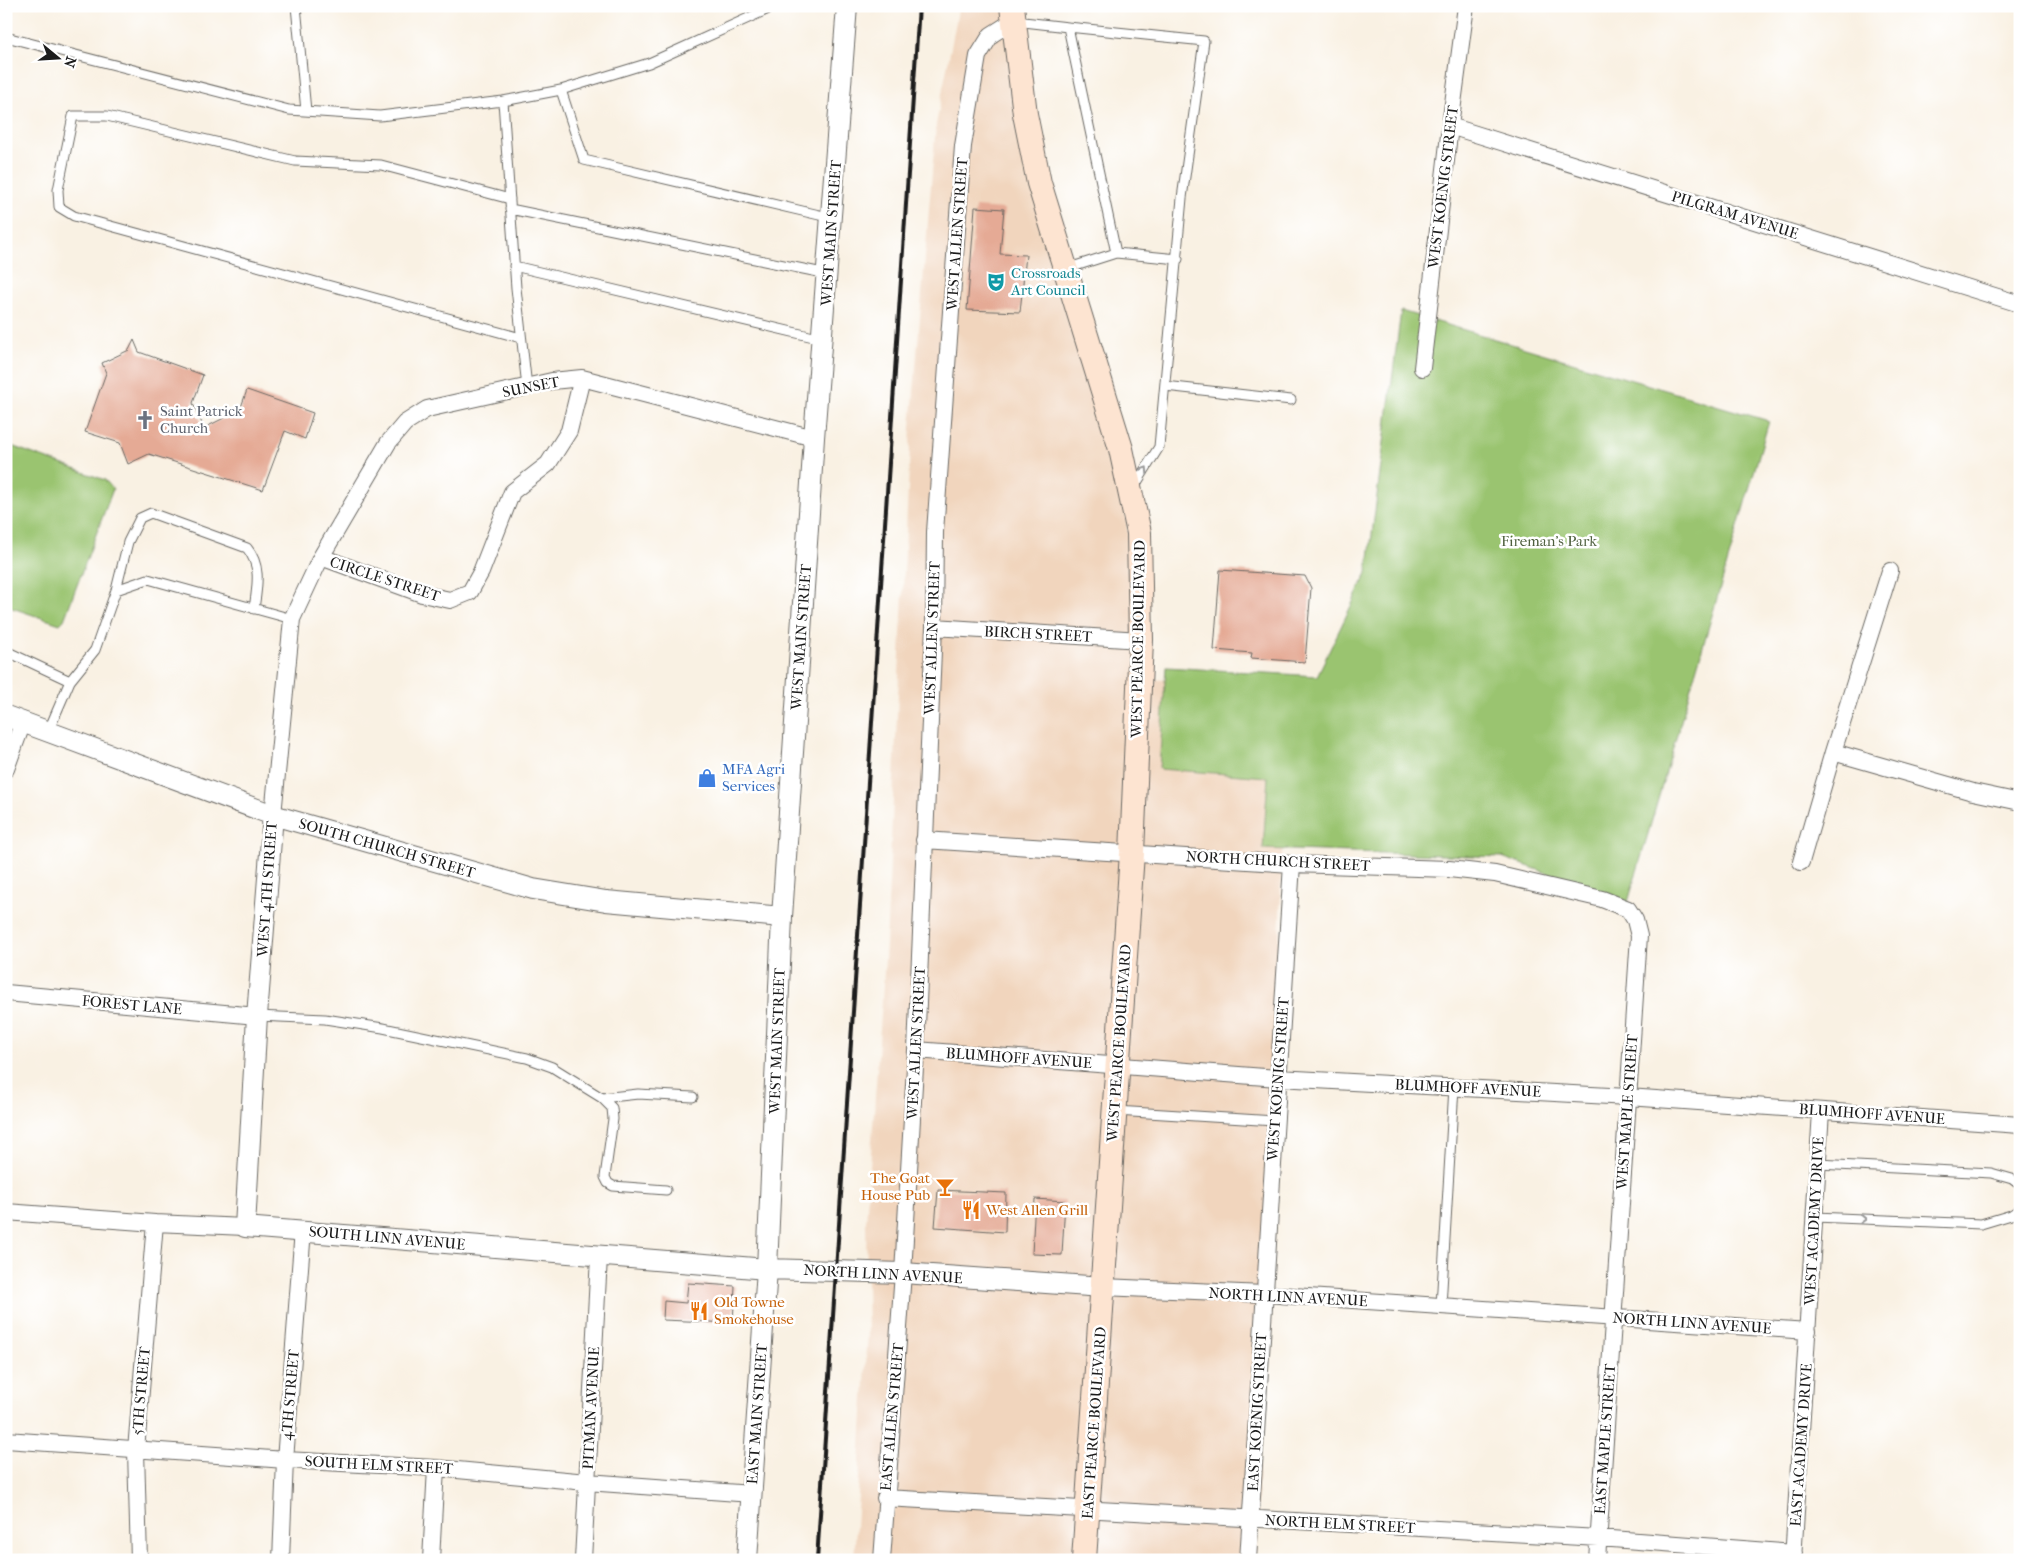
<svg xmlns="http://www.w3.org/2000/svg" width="2026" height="1566" font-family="'IM FELL French Canon',serif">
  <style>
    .built { fill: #f1d5bd }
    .green { fill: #9ac470; stroke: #5b7046 }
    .building { fill: #e5aa95 }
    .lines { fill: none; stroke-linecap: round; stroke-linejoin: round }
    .service-casing { stroke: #696762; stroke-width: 11 }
    .minor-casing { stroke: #696762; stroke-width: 18 }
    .tertiary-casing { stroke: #696762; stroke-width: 22 }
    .secondary-casing { stroke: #696762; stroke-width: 26 }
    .service { stroke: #fff; stroke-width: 9 }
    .minor { stroke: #fff; stroke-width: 16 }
    .tertiary { stroke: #fff; stroke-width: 20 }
    .secondary { stroke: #fde4d1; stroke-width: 24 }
    .rail { stroke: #1c1c1c; stroke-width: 4 }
    .oneway { stroke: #999 }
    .labels { text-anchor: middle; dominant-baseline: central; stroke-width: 5; stroke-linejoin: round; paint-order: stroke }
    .street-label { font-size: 15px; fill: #1c1c1c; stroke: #fff }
    .culture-label { font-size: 15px; fill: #0d838f; stroke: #fff; text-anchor: start }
    .worship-label { font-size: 15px; fill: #5b616d; stroke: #fff; text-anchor: start }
    .park-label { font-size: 15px; fill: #4e5f3e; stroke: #fff }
    .shop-label { font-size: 15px; fill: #366cbe; stroke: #fff; text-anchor: start }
    .food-label { font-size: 15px; fill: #c56008; stroke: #fff; text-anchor: start }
  </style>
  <rect width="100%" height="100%" fill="#fff"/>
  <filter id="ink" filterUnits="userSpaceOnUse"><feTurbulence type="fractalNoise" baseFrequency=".02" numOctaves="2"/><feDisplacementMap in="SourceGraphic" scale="10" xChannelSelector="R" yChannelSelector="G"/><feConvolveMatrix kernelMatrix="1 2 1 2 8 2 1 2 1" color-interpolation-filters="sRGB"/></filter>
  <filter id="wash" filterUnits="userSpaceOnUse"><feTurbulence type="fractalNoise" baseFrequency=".0096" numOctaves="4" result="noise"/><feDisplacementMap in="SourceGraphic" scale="20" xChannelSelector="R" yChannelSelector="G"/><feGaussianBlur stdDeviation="1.12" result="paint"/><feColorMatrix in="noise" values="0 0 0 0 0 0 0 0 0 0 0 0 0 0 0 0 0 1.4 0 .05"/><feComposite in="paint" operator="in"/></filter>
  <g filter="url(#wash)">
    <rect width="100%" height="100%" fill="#f9f1e3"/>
    <path class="built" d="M 959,6 L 1017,6 L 1039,183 L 1121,449 L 1139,679 L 1285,684 L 1282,863 L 1255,1560 L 854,1560 L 868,1333 L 866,1223 L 886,945 L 911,427 L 936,125 Z"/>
    <path class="green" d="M 1401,311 L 1769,421 L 1628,902 L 1502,857 L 1263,849 L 1268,777 L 1159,769 L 1166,667 L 1317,676 L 1367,573 Z
      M 6,444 L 105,480 L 113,489 L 64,620 L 60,624 L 6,606 Z"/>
    <g id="blocks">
      <path class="building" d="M 975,207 L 1004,209 L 1000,254 L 1026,255 L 1020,312 L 967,310 Z
        M 134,340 L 139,352 L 203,375 L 193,403 L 204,428 L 240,410 L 247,390 L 313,413 L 305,439 L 285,431 L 263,490 L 149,454 L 128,464 L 120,443 L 85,432 L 106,373 L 102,363 L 129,350 Z
        M 1220,570 L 1305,576 L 1311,588 L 1305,662 L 1251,658 L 1252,653 L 1214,650 Z
        M 938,1190 L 1006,1193 L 1005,1232 L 935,1227 Z
        M 1035,1199 L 1065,1201 L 1062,1255 L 1032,1254 Z
        M 688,1283 L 735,1286 L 733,1323 L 663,1320 L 664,1301 L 686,1303 Z"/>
    </g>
  </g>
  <g filter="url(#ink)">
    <use href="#blocks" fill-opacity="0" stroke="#696762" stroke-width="1"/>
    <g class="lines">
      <g class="service-casing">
        <path id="service" d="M 296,6 L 306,111
          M 1015,21 L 1068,27 L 1116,253 L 1066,269
          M 1068,27 L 1204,41 L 1182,198 L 1159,447 L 1134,487
          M 6,37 L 289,110 L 380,116 L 503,101 L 561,90 L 649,63 L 775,6
          M 561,90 L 584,160 L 832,218
          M 503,101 L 516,288 L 527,387
          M 510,199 L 381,165 L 295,161 L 107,116 L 73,116 L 58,190 L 59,207 L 74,216 L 521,338
          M 510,209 L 828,274
          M 1116,253 L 1178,259
          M 514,266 L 822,339
          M 1165,386 L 1291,400
          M 116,590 L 128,542 L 140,518 L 151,513 L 247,548 C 262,566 257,587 254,609
          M 6,651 L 70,681
          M 48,732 L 70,681 L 95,650 L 116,590 L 148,579 L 292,619
          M 257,1016 L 325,1019 L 383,1028 L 527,1058 L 552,1067 L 602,1098 L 612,1108 L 613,1119 L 605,1177 L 608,1183 L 613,1186 L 666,1190
          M 602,1098 L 638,1094 L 693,1097
          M 1116,1111 L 1275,1121
          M 1818,1164 L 1991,1173 L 2012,1179 L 2020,1185
          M 1815,1217 L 1981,1224 L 2011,1215 L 2020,1209
          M 1441,1306 L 1454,1087"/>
      </g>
      <g class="minor-casing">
        <path id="minor" d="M 1450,126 L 2020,304
          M 1422,368 L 1450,126 L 1466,6
          M 321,557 L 422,594 L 450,600 L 470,592 L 481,572 L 512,492 L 548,464 L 569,431 L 582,378
          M 934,627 L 1141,640
          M 1833,752 L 1973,792 L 2020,802
          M 6,769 L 23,722
          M 273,815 L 292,619 L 321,557 L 388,443 L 405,423 L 427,409 L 552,381 L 582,378 L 814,438
          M 924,840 L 1292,864 L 1449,869 L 1495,874 L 1602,899 L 1628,909 L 1635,920 L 1639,936 L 1597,1560
          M 1801,862 L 1833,752 L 1890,571
          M 6,993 L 257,1016
          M 916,1050 L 1278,1078 L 1628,1097 L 2020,1125
          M 6,1212 L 155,1223 L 245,1227
          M 1103,1287 L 1264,1294 L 1808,1331
          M 6,1440 L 285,1460 L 436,1468 L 587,1482 L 752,1494
          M 885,1498 L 1599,1538 L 1794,1553
          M 139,1560 L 136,1450 L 155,1223
          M 281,1560 L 285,1460 L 303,1230
          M 431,1560 L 436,1468
          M 583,1560 L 599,1257
          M 882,1560 L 903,1273 L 916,1050 L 934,627 L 935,532 L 963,146 L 978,56 L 991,35 L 1013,21
          M 1248,1560 L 1292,864
          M 1793,1560 L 1821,1111"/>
      </g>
      <g class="tertiary-casing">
        <path id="tertiary" d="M 6,716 L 273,815 L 533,889 L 606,901 L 782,917
          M 273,815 L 257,1016 L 245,1227 L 767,1269 L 903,1273 L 1103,1287
          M 747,1560 L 767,1269 L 782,917 L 814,438 L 847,6"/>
      </g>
      <g class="secondary-casing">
        <path id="secondary" d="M 1012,6 L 1025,114 L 1039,183 L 1121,449 L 1139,533 L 1141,640 L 1132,853 L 1084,1560"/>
      </g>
      <use href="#service" class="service"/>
      <use href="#minor" class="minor"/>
      <use href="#tertiary" class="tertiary"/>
      <use href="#secondary" class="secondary"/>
      <path class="rail" d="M 817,1560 L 919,6"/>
    </g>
    <defs><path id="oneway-chevron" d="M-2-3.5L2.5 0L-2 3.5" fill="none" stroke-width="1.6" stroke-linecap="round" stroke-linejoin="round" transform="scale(1.25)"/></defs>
    <g class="oneway">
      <use href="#oneway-chevron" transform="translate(1145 470) rotate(-57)"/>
      <use href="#oneway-chevron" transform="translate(1863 1219) rotate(2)"/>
    </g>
  </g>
  <defs>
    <g id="theatre-bare" transform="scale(1.5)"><path d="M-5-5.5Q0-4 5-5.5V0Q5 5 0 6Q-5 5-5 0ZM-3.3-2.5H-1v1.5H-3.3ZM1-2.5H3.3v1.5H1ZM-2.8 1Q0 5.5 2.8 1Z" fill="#0f9aa8" stroke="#fff" stroke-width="2.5" paint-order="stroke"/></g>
    <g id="church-bare" transform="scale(1.5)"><path d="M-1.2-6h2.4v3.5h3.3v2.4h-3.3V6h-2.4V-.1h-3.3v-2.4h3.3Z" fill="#6b7280" stroke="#fff" stroke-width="2.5" paint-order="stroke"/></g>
    <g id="shop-bare" transform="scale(1.5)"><path d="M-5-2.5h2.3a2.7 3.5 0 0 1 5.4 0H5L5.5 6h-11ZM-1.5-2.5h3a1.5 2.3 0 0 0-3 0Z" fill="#3f7fe0" stroke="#fff" stroke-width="2.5" paint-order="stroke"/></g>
    <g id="bar-bare" transform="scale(1.5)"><path d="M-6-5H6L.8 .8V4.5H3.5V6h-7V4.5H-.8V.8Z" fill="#e8710a" stroke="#fff" stroke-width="2.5" paint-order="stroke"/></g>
    <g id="restaurant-bare" transform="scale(1.5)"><path d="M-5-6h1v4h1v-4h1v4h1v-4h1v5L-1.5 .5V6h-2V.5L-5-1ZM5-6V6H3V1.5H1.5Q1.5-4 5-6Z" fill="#e8710a" stroke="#fff" stroke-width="2.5" paint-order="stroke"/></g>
  </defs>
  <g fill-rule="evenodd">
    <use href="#theatre-bare" x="996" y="282"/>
    <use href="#church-bare" x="145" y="420"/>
    <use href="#shop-bare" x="707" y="778"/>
    <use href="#bar-bare" x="945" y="1187"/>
    <use href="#restaurant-bare" x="971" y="1210"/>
    <use href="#restaurant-bare" x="699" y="1311"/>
  </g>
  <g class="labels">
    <g class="street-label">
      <text transform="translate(1443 187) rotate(-83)">WEST KOENIG STREET</text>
      <text transform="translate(1735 215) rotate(17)">PILGRAM AVENUE</text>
      <text transform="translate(831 233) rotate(-86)">WEST MAIN STREET</text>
      <text transform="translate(957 234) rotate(-86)">WEST ALLEN STREET</text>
      <text transform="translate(531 387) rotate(-11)">SUNSET</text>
      <text transform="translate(385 579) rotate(18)">CIRCLE STREET</text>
      <text transform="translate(1038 634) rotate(3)">BIRCH STREET</text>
      <text transform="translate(801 637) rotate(-86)">WEST MAIN STREET</text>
      <text transform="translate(932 638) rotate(-88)">WEST ALLEN STREET</text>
      <text transform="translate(1138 639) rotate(-89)">WEST PEARCE BOULEVARD</text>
      <text transform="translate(387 848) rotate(16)">SOUTH CHURCH STREET</text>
      <text transform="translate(1278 861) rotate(3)">NORTH CHURCH STREET</text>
      <text transform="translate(267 889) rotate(-86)">WEST 4TH STREET</text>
      <text transform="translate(132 1005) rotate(5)">FOREST LANE</text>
      <text transform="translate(777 1041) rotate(-88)">WEST MAIN STREET</text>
      <text transform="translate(916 1043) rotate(-87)">WEST ALLEN STREET</text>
      <text transform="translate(1119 1043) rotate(-86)">WEST PEARCE BOULEVARD</text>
      <text transform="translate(1019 1058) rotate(4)">BLUMHOFF AVENUE</text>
      <text transform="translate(1278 1079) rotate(-86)">WEST KOENIG STREET</text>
      <text transform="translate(1468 1088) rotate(3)">BLUMHOFF AVENUE</text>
      <text transform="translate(1627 1112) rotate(-86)">WEST MAPLE STREET</text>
      <text transform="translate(1872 1114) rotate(4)">BLUMHOFF AVENUE</text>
      <text transform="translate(1814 1221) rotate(-87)">WEST ACADEMY DRIVE</text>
      <text transform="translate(387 1238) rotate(5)">SOUTH LINN AVENUE</text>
      <text transform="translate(883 1274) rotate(3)">NORTH LINN AVENUE</text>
      <text transform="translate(1288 1297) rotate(3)">NORTH LINN AVENUE</text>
      <text transform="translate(1692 1323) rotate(4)">NORTH LINN AVENUE</text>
      <text transform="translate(141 1391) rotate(-85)">5TH STREET</text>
      <text transform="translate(290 1395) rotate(-85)">4TH STREET</text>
      <text transform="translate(591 1408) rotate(-87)">PITMAN AVENUE</text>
      <text transform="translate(1257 1412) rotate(-87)">EAST KOENIG STREET</text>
      <text transform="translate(757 1414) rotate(-86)">EAST MAIN STREET</text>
      <text transform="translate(892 1417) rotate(-85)">EAST ALLEN STREET</text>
      <text transform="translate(1094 1423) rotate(-86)">EAST PEARCE BOULEVARD</text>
      <text transform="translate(1605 1439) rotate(-86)">EAST MAPLE STREET</text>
      <text transform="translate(1801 1445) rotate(-86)">EAST ACADEMY DRIVE</text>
      <text transform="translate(379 1465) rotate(3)">SOUTH ELM STREET</text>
      <text transform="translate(1340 1524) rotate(3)">NORTH ELM STREET</text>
    </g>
    <g class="culture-label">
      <text x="1011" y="273">Crossroads<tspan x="1011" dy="17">Art Council</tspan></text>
    </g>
    <g class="worship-label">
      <text x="160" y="411">Saint Patrick<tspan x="160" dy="17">Church</tspan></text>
    </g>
    <g class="park-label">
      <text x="1549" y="541">Fireman's Park</text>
    </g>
    <g class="shop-label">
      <text x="722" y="769">MFA Agri<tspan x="722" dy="17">Services</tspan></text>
    </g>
    <g class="food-label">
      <text x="930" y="1178" text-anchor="end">The Goat<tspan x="930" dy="17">House Pub</tspan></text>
      <text x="986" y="1210">West Allen Grill</text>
      <text x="714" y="1302">Old Towne<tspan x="714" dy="17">Smokehouse</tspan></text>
    </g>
  </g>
  <rect width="2026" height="1566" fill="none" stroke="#fff" stroke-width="25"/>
  <g transform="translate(58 58) rotate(108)" stroke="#ffffff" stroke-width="4" paint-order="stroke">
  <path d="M0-4L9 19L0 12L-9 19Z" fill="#1c1c1c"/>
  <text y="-8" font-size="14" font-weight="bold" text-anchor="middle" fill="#1c1c1c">N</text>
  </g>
</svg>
